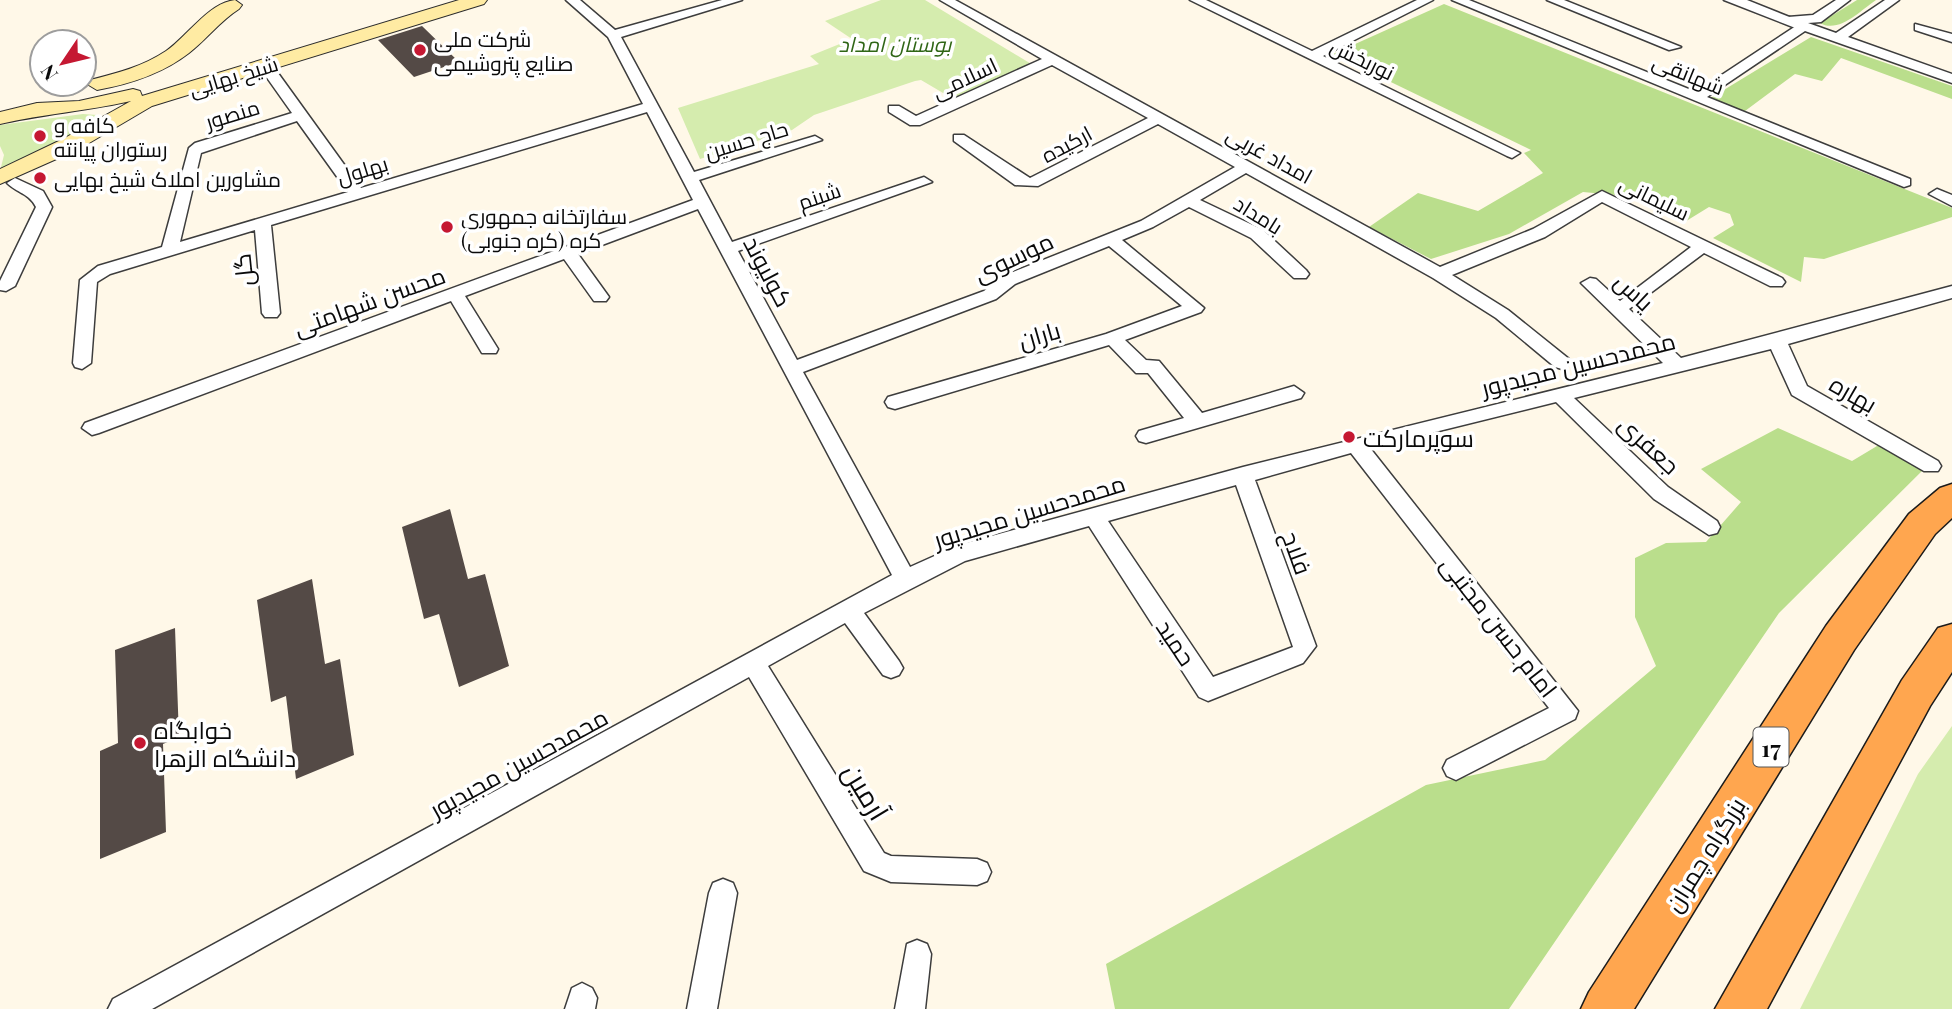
<svg xmlns="http://www.w3.org/2000/svg" width="1952" height="1009" font-family="'Playfair Display',Cairo,serif">
  <style>
    .green { fill: #d5ecae }
    .forest { fill: #bade8c }
    .building { fill: #544a46 }
    .lines { fill: none; stroke-linecap: round; stroke-linejoin: round }
    .minor-casing { stroke: #3d3d3d; stroke-width: 3 }
    .tertiary-casing { stroke: #3d3d3d; stroke-width: 3 }
    .secondary-casing { stroke: #2c2c2c; stroke-width: 2 }
    .trunk-casing { stroke: #1b1b1b; stroke-width: 3 }
    .minor { fill: #fff; fill-rule: evenodd }
    .tertiary { fill: #fff; fill-rule: evenodd }
    .secondary { fill: #ffeba3; fill-rule: evenodd }
    .trunk { fill: #ffa64f; fill-rule: evenodd }
    .poi-dot { fill: #c51832; stroke: #fff; stroke-width: 2.5 }
    .labels { text-anchor: middle; dominant-baseline: central; stroke-width: 7; stroke-linejoin: round; paint-order: stroke }
    .far-poi-label { font-size: 21px; fill: #0a0a0a; stroke: #fff; text-anchor: start }
    .far-park-label { font-size: 21px; font-style: italic; fill: #2f6616; stroke: #fff }
    .far-street-label { font-size: 21px; fill: #0a0a0a; stroke: #fff }
    .shield { fill: #fff; stroke: #545454; stroke-width: 2 }
    .shield-label { font-size: 23px; font-weight: bold; fill: #0a0a0a }
    .street-label { font-size: 24px; fill: #0a0a0a; stroke: #fff }
    .poi-label { font-size: 24px; fill: #0a0a0a; stroke: #fff; text-anchor: start }
    .near-street-label { font-size: 28px; fill: #0a0a0a; stroke: #fff }
  </style>
  <rect width="100%" height="100%" fill="#fff8e8"/>
  <path class="green" d="M 881,0 L 925,0 L 1033,65 L 955,100 L 921,80 L 915,81 L 814,115 L 792,130 L 700,159 L 678,108 L 819,64 L 810,56 L 852,39 L 825,21 Z
    M 83,114 L 97,115 L 101,119 L 0,171 L 4,155 L 0,146 L 0,125 Z
    M 1952,726 L 1952,1009 L 1800,1009 L 1918,774 Z"/>
  <path class="forest" d="M 1857,0 L 1876,0 C 1861,10 1839,34 1820,23 Z
    M 1444,4 L 1952,208 L 1952,217 L 1824,259 L 1804,257 L 1801,282 L 1713,238 L 1734,225 L 1730,214 L 1709,207 L 1683,223 L 1626,196 L 1583,192 L 1509,234 L 1431,259 L 1369,227 L 1418,193 L 1478,211 L 1543,173 L 1524,153 L 1531,150 L 1333,54 Z
    M 1811,37 L 1952,86 L 1952,99 L 1841,58 L 1822,81 L 1795,74 L 1745,111 L 1709,99 Z
    M 1778,428 L 1852,461 L 1882,443 L 1926,467 L 1779,613 L 1509,1009 L 1115,1009 L 1106,964 L 1426,785 L 1545,760 L 1656,666 L 1635,617 L 1635,558 L 1666,543 L 1706,542 L 1741,502 L 1701,469 Z"/>
  <path class="building" d="M 422,26 L 459,62 L 414,77 L 378,40 Z
    M 450,509 L 468,579 L 485,574 L 509,666 L 459,687 L 439,614 L 424,619 L 402,527 Z
    M 312,579 L 325,664 L 340,659 L 354,755 L 296,779 L 286,696 L 271,702 L 257,600 Z
    M 175,628 L 179,737 L 163,744 L 166,832 L 100,859 L 100,751 L 118,743 L 115,650 Z"/>
  <g class="lines">
    <g class="minor-casing">
      <path id="minor" d="M 566,0 L 580,0 L 615,30 L 722,0 L 742,0 L 621,37 L 694,172 L 815,136 L 822,140 L 699,180 L 732,242 L 918,179 L 924,177 L 932,182 L 738,251 L 797,360 L 984,291 L 1003,276 L 1141,221 L 1235,167 L 1158,124 L 1038,186 L 1015,185 L 954,141 L 954,135 L 964,135 L 1030,178 L 1148,118 L 1052,65 L 920,125 L 910,125 L 889,112 L 889,106 L 899,106 L 916,116 L 1042,59 L 940,0 L 955,0 L 1440,267 L 1533,229 L 1602,191 L 1782,278 L 1785,282 L 1782,286 L 1770,286 L 1704,253 L 1629,309 L 1681,358 L 1952,286 L 1952,298 L 1788,344 L 1807,386 L 1938,461 L 1941,466 L 1938,471 L 1924,471 L 1792,395 L 1771,349 L 1574,398 L 1668,487 L 1717,521 L 1720,527 L 1717,533 L 1709,535 L 1654,499 L 1556,402 L 1370,448 L 1578,711 L 1575,719 L 1456,780 L 1447,776 L 1443,768 L 1447,760 L 1549,708 L 1351,453 L 1255,480 L 1316,646 L 1303,663 L 1208,701 L 1199,697 L 1089,526 L 965,561 L 864,613 L 899,661 L 903,668 L 899,675 L 891,678 L 883,675 L 845,623 L 768,666 L 884,853 L 891,856 L 977,859 L 987,863 L 991,872 L 987,881 L 977,885 L 891,882 L 864,871 L 749,677 L 152,1009 L 108,1009 L 113,999 L 892,575 L 698,209 L 578,254 L 609,297 L 606,301 L 594,301 L 564,259 L 465,296 L 498,349 L 496,353 L 482,353 L 451,301 L 99,433 L 92,435 L 82,428 L 85,423 L 693,200 L 647,112 L 271,225 L 280,313 L 277,317 L 265,317 L 262,313 L 255,230 L 110,274 L 97,282 L 91,363 L 82,369 L 75,367 L 73,363 L 80,280 L 98,266 L 162,247 L 189,148 L 195,143 L 292,113 L 258,65 L 260,62 L 270,62 L 361,188 L 643,104 L 608,37 ZM 297,121 L 348,192 L 180,242 L 201,153 ZM 1246,173 L 1433,278 L 1496,318 L 1555,367 L 1562,369 L 1571,363 L 1569,359 L 1508,310 L 1452,275 L 1545,237 L 1602,202 L 1691,247 L 1620,301 L 1596,279 L 1590,278 L 1581,283 L 1663,363 L 1243,467 L 959,545 L 910,567 L 803,372 L 996,299 L 1015,284 L 1109,246 L 1182,306 L 1106,334 L 888,397 L 885,402 L 888,407 L 895,409 L 1109,345 L 1136,373 L 1148,373 L 1184,418 L 1139,431 L 1136,436 L 1139,441 L 1146,443 L 1301,398 L 1304,393 L 1294,386 L 1202,413 L 1159,361 L 1146,360 L 1125,340 L 1201,312 L 1204,308 L 1122,240 L 1153,227 L 1189,207 L 1251,238 L 1294,278 L 1306,278 L 1309,274 L 1306,270 L 1263,230 L 1200,200 ZM 1236,485 L 1293,647 L 1213,677 L 1108,521 Z
        M 1190,0 L 1206,0 L 1312,51 L 1417,0 L 1433,0 L 1323,56 L 1520,153 L 1512,158 L 1507,156 Z
        M 1452,0 L 1469,0 L 1696,92 L 1799,24 L 1788,23 L 1788,17 L 1813,15 L 1836,0 L 1850,0 L 1821,22 L 1808,23 L 1836,33 L 1885,0 L 1899,0 L 1848,37 L 1952,74 L 1952,83 L 1805,31 L 1707,97 L 1910,179 L 1910,185 L 1904,187 Z
        M 1547,0 L 1564,0 L 1681,47 L 1669,50 Z
        M 1915,24 L 1952,34 L 1952,42 L 1915,30 Z
        M 15,178 L 43,191 L 52,207 L 15,286 L 6,291 L 0,290 L 0,281 L 36,207 C 29,193 17,193 7,183 Z
        M 1937,189 L 1952,195 L 1952,206 L 1929,194 Z
        M 723,879 L 733,883 L 737,893 L 717,1009 L 687,1009 L 709,893 L 713,883 Z
        M 917,940 L 927,944 L 931,954 L 925,1009 L 895,1009 L 907,944 Z
        M 582,983 L 592,988 L 597,998 L 595,1009 L 565,1009 L 572,988 Z"/>
    </g>
    <g class="tertiary-casing">
      <path id="tertiary" d="M 1724,0 L 1747,0 L 1812,26 L 1810,29 L 1798,29 Z"/>
    </g>
    <g class="secondary-casing">
      <path id="secondary" d="M 235,0 L 242,5 L 239,9 C 220,21 207,39 189,53 C 162,74 130,84 97,90 L 87,84 L 90,80 C 117,73 142,67 166,51 C 187,37 208,3 235,0 Z
        M 459,0 L 487,0 L 484,4 L 152,106 L 79,149 L 0,184 L 0,169 L 63,139 L 131,101 C 87,111 43,114 0,124 L 0,112 L 37,103 L 79,101 L 133,89 L 140,91 L 142,96 Z"/>
    </g>
    <g class="trunk-casing">
      <path id="trunk" d="M 1952,484 L 1952,518 L 1935,534 L 1854,650 L 1634,1009 L 1581,1009 L 1589,992 L 1826,626 L 1909,514 L 1940,488 Z
        M 1952,624 L 1952,672 L 1930,706 L 1767,1009 L 1715,1009 L 1902,680 L 1938,628 Z"/>
    </g>
    <use href="#minor" class="minor"/>
    <use href="#tertiary" class="tertiary"/>
    <use href="#secondary" class="secondary"/>
    <use href="#trunk" class="trunk"/>
  </g>
  <g class="poi-dot">
    <circle cx="420" cy="50" r="7"/>
    <circle cx="40" cy="136" r="7"/>
    <circle cx="40" cy="178" r="7"/>
    <circle cx="447" cy="227" r="7"/>
    <circle cx="1349" cy="437" r="7"/>
    <circle cx="140" cy="743" r="7"/>
  </g>
  <g class="labels">
    <g class="far-poi-label">
      <text x="434" y="38">شرکت ملی<tspan x="434" dy="24">صنایع پتروشیمی</tspan></text>
      <text x="54" y="124">کافه و<tspan x="54" dy="24">رستوران پیانته</tspan></text>
      <text x="54" y="178">مشاورین املاک شیخ بهایی</text>
      <text x="461" y="215">سفارتخانه جمهوری<tspan x="461" dy="24">کره (کره جنوبی)</tspan></text>
    </g>
    <g class="far-park-label">
      <text x="895" y="43">بوستان امداد</text>
    </g>
    <g class="far-street-label">
      <text transform="translate(1363 58) rotate(26)">نوربخش</text>
      <text transform="translate(1689 73) rotate(22)">شهانقی</text>
      <text transform="translate(233 75) rotate(-17)">شیخ بهایی</text>
      <text transform="translate(964 77) rotate(-25)">اسلامی</text>
      <text transform="translate(232 113) rotate(-17)">منصور</text>
      <text transform="translate(746 139) rotate(-17)">حاج حسین</text>
      <text transform="translate(1066 143) rotate(-28)">ارکیده</text>
      <text transform="translate(1270 154) rotate(29)">امداد غربی</text>
      <text transform="translate(362 169) rotate(-17)">بهلول</text>
      <text transform="translate(819 195) rotate(-19)">شبنم</text>
      <text transform="translate(1655 197) rotate(26)">سلیمانی</text>
      <text transform="translate(1259 214) rotate(32)">بامداد</text>
    </g>
    <rect class="shield" x="1753.5" y="727.5" width="35" height="39" rx="5"/>
    <g class="shield-label">
      <text x="1771" y="747">17</text>
    </g>
    <g class="street-label">
      <text transform="translate(1013 256) rotate(-25)">موسوی</text>
      <text transform="translate(242 270) rotate(-96)">گل</text>
      <text transform="translate(769 271) rotate(62)">کولیوند</text>
      <text transform="translate(1635 291) rotate(43)">یاس</text>
      <text transform="translate(369 300) rotate(-20)">محسن شهامتی</text>
      <text transform="translate(1039 334) rotate(-16)">باران</text>
      <text transform="translate(1578 363) rotate(-14)">محمدحسین مجیدپور</text>
      <text transform="translate(1854 393) rotate(30)">بهاره</text>
      <text transform="translate(1650 444) rotate(43)">جعفری</text>
      <text transform="translate(1029 510) rotate(-17)">محمدحسین مجیدپور</text>
      <text transform="translate(1298 552) rotate(70)">فلاح</text>
      <text transform="translate(1500 626) rotate(52)">امام حسن مجتبی</text>
      <text transform="translate(1177 642) rotate(56)">حمید</text>
      <text transform="translate(518 762) rotate(-29)">محمدحسین مجیدپور</text>
      <text transform="translate(1704 854) rotate(-58)">بزرگراه چمران</text>
    </g>
    <g class="poi-label">
      <text x="1363" y="437">سوپرمارکت</text>
      <text x="154" y="729">خوابگاه<tspan x="154" dy="28">دانشگاه الزهرا</tspan></text>
    </g>
    <g class="near-street-label">
      <text transform="translate(867 791) rotate(59)">آرمین</text>
    </g>
  </g>
  <g transform="translate(63 63) rotate(235)"><circle r="33" fill="#ffffff" stroke="#9d9d9d" stroke-width="2"/>
  <path d="M0-5L12 26L0 18L-12 26Z" fill="#c51832"/>
  <text y="-10" font-size="19" font-weight="bold" text-anchor="middle" fill="#0a0a0a">N</text>
  </g>
</svg>
